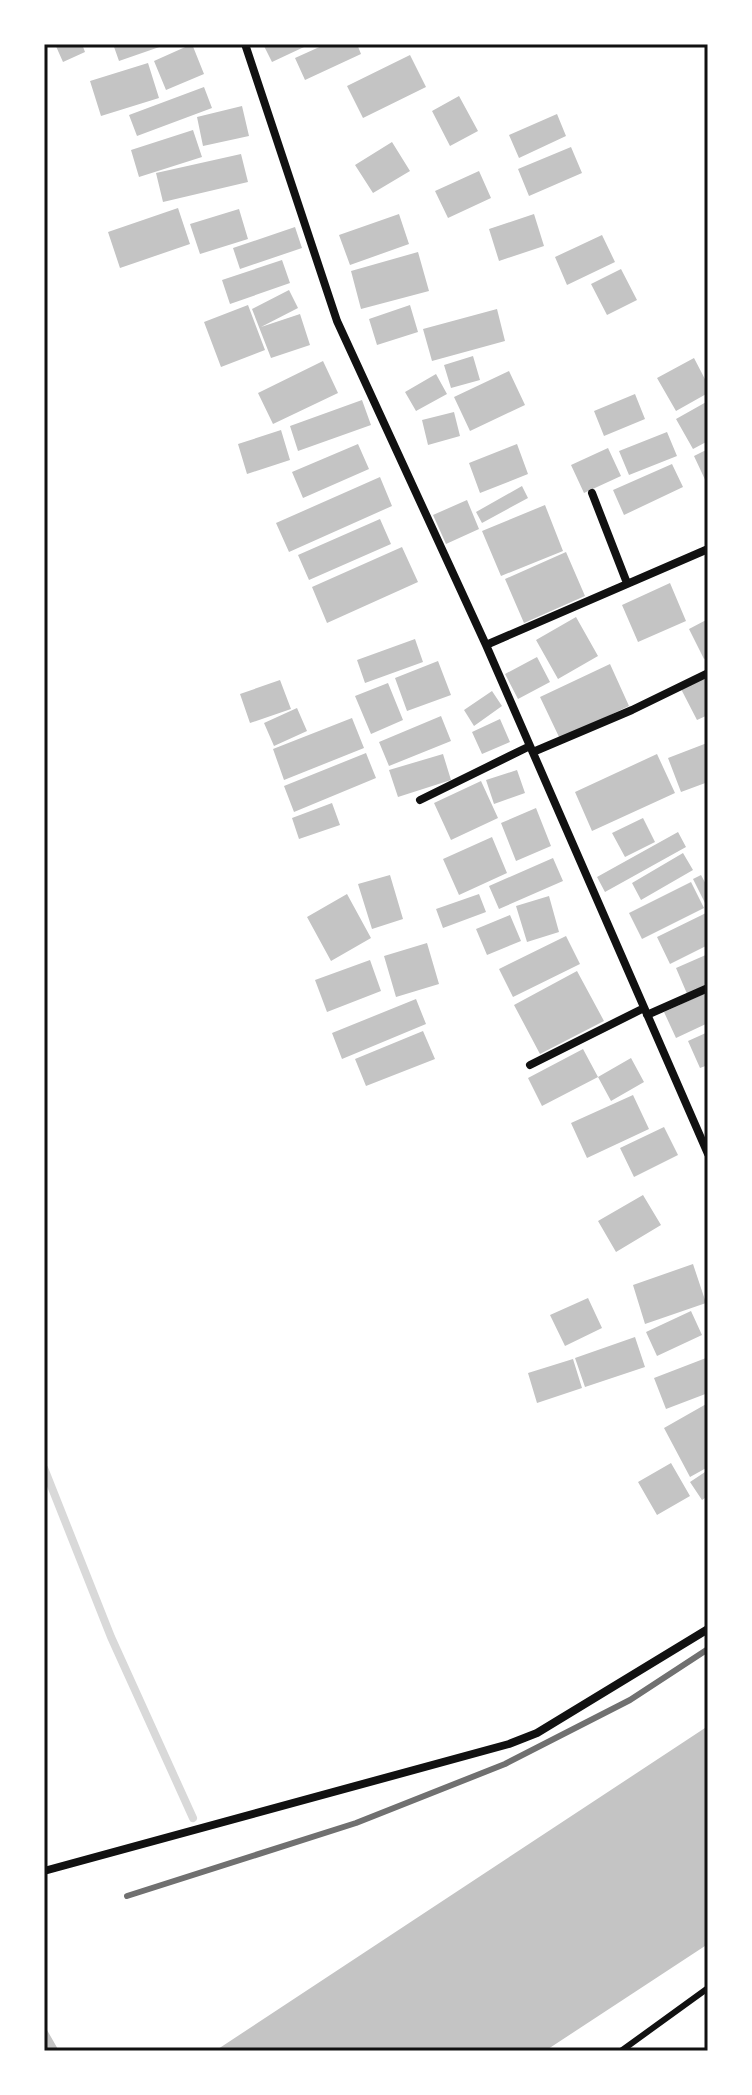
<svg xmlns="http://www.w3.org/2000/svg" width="752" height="2095" font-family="Quicksand,sans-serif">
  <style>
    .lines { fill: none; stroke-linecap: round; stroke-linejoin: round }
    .stream { stroke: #d9d9d9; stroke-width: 8 }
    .building { fill: #c4c4c4 }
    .service { stroke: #111; stroke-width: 6 }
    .minor { stroke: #111; stroke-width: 8 }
    .rail { stroke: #707070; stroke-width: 6 }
    .neatline { fill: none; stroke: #111; stroke-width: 3 }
  </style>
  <rect width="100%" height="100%" fill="#fff"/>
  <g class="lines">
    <path class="stream" d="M 44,1468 L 111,1637 L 193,1818"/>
  </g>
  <path class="building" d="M 55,44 L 82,44 L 85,52 L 63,62 Z
    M 113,44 L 168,44 L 119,61 Z
    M 192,44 L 204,74 L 166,90 L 154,61 Z
    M 263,44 L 303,44 L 304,47 L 272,62 Z
    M 326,44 L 357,44 L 361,54 L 305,80 L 295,58 Z
    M 410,55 L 426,87 L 363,118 L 347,86 Z
    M 148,63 L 159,98 L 101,116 L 90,81 Z
    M 204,87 L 212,108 L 137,136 L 129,115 Z
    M 459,96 L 478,131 L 450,146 L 432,111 Z
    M 242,106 L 249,136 L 203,146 L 197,117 Z
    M 557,114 L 566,136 L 519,158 L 509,135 Z
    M 193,130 L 202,157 L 139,177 L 131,150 Z
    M 392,142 L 410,171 L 373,193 L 355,165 Z
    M 571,147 L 582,173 L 529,196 L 518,169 Z
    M 241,154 L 248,182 L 163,202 L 156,173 Z
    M 479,171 L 491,198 L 448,218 L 435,191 Z
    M 178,208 L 190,244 L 120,268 L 108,232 Z
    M 239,209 L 248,239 L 200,254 L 190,224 Z
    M 399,214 L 409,244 L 350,265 L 339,235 Z
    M 534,214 L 544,246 L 499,261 L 489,229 Z
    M 295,227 L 302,248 L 240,269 L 233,248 Z
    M 602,235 L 615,262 L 567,285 L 555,257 Z
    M 418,252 L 429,291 L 361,309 L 351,271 Z
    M 282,260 L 290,283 L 230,304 L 222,280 Z
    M 621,269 L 637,300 L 607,315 L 591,284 Z
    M 289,290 L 298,308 L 261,327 L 300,314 L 310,345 L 271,358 L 252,309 Z
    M 248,305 L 265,350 L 221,367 L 204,322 Z
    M 410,305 L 418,332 L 377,345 L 369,319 Z
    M 497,309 L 505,341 L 432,361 L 423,329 Z
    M 473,356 L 480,380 L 451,388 L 444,365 Z
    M 694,358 L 708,385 L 708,393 L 676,411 L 657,378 Z
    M 323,361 L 338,393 L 273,424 L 258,393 Z
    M 509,371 L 525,405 L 470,431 L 454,397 Z
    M 436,374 L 447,394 L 416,411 L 405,392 Z
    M 635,394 L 645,419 L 604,436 L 594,411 Z
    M 362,400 L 371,425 L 298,451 L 290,426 Z
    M 708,401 L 708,441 L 693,449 L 676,419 Z
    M 454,412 L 460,436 L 428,445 L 422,420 Z
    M 281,430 L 290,460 L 247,474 L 238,444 Z
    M 667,432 L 677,456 L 629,475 L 619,451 Z
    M 358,444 L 369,469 L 303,498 L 292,472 Z
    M 517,444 L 528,474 L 480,493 L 469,463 Z
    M 608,448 L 621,476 L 584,493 L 571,465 Z
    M 708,449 L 708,486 L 694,456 Z
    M 672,464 L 683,487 L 624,515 L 613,490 Z
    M 380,477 L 392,506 L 289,552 L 276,523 Z
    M 522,486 L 528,498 L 482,523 L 476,512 Z
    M 467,500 L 479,529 L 446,544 L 433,515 Z
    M 545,505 L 563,551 L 501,576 L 482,531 Z
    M 380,519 L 391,544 L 309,580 L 298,555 Z
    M 402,547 L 418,582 L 327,623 L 312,587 Z
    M 566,552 L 585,596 L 524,623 L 505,579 Z
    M 670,583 L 686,621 L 638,642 L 622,605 Z
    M 576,617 L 598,656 L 558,679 L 536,640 Z
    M 708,619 L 708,657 L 704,659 L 689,629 Z
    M 415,639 L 423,662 L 365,683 L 357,660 Z
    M 537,657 L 550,682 L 518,699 L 505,674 Z
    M 438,661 L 451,695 L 407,711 L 395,678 Z
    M 610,664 L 629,706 L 560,739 L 540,697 Z
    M 708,675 L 708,715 L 697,720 L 681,689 Z
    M 280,680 L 291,709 L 250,723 L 240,694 Z
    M 388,683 L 403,720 L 371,734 L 355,696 Z
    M 492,691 L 502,706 L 474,726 L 464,710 Z
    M 297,708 L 307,731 L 274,746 L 264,723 Z
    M 441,716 L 451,741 L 389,766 L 379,742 Z
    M 352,718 L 364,748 L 284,780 L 273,749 Z
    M 500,719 L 510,742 L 482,754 L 472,732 Z
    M 707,743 L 708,782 L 681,792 L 668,758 Z
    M 366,753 L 376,778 L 294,812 L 284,786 Z
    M 443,754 L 451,780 L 398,797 L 389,770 Z
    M 657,754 L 675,793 L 592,831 L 575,792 Z
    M 517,770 L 525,793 L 494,804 L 486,780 Z
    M 481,781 L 498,818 L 451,840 L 434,803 Z
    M 332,803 L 340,825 L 299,839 L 292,818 Z
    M 536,808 L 551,846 L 516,861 L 501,823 Z
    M 643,818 L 655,842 L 625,857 L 612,833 Z
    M 678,832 L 686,847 L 605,892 L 597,877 Z
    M 492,837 L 507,873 L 459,895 L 443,859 Z
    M 683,853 L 693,870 L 641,900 L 632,883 Z
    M 553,858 L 563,881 L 499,909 L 489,886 Z
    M 390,875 L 403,919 L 372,929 L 358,884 Z
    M 701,875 L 708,888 L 708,909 L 693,879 Z
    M 691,882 L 704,908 L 642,939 L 629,913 Z
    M 347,894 L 371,938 L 331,961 L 307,917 Z
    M 479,894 L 486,912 L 443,928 L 436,909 Z
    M 549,896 L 559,932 L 527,942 L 516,906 Z
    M 708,912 L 708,945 L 670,964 L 657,937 Z
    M 510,915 L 521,941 L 487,955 L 476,929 Z
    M 566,936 L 580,964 L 513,997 L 499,969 Z
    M 427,943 L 439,984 L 396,997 L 384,956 Z
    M 708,954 L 708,987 L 688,996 L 676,968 Z
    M 370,960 L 381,991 L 327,1012 L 315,980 Z
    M 577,971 L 604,1021 L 540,1054 L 514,1005 Z
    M 708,992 L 708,1023 L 676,1038 L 664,1012 Z
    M 416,999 L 426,1024 L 342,1059 L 332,1033 Z
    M 423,1031 L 435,1059 L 366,1086 L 355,1059 Z
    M 708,1032 L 708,1065 L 700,1068 L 688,1041 Z
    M 583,1049 L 598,1077 L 542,1106 L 528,1078 Z
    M 631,1058 L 644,1082 L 611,1101 L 598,1077 Z
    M 633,1095 L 649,1129 L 587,1158 L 571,1123 Z
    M 664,1127 L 678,1155 L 634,1177 L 620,1148 Z
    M 643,1195 L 661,1225 L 616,1252 L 598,1221 Z
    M 693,1264 L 706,1303 L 645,1324 L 633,1285 Z
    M 588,1298 L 602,1328 L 565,1346 L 550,1315 Z
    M 691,1311 L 702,1335 L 657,1356 L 646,1332 Z
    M 635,1337 L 645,1367 L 585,1387 L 575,1358 Z
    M 706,1358 L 708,1393 L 666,1409 L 654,1378 Z
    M 573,1359 L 582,1388 L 537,1403 L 528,1373 Z
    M 708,1403 L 708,1467 L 690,1477 L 664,1428 Z
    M 671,1463 L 690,1496 L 657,1515 L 638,1482 Z
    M 708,1470 L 708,1496 L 702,1500 L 690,1482 Z
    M 708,1726 L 708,1944 L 545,2051 L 215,2051 Z
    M 47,2030 L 59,2051 L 44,2051 L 44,2032 Z"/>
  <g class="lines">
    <path class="service" d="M 621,2051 L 708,1988"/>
    <path class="minor" d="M 245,44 L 337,321 L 486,645 L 708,1154
      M 592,493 L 627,583
      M 486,645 L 708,549
      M 533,752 L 632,710 L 708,673
      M 420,800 L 530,746
      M 647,1015 L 708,988
      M 530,1065 L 644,1008
      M 44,1871 L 509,1744 L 537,1733 L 708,1629"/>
    <path class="rail" d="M 127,1896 L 356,1823 L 505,1764 L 630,1700 L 708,1649"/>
  </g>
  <rect width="752" height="2095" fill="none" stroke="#ffffff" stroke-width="92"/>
  <rect x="46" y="46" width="660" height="2003" class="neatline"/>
</svg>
